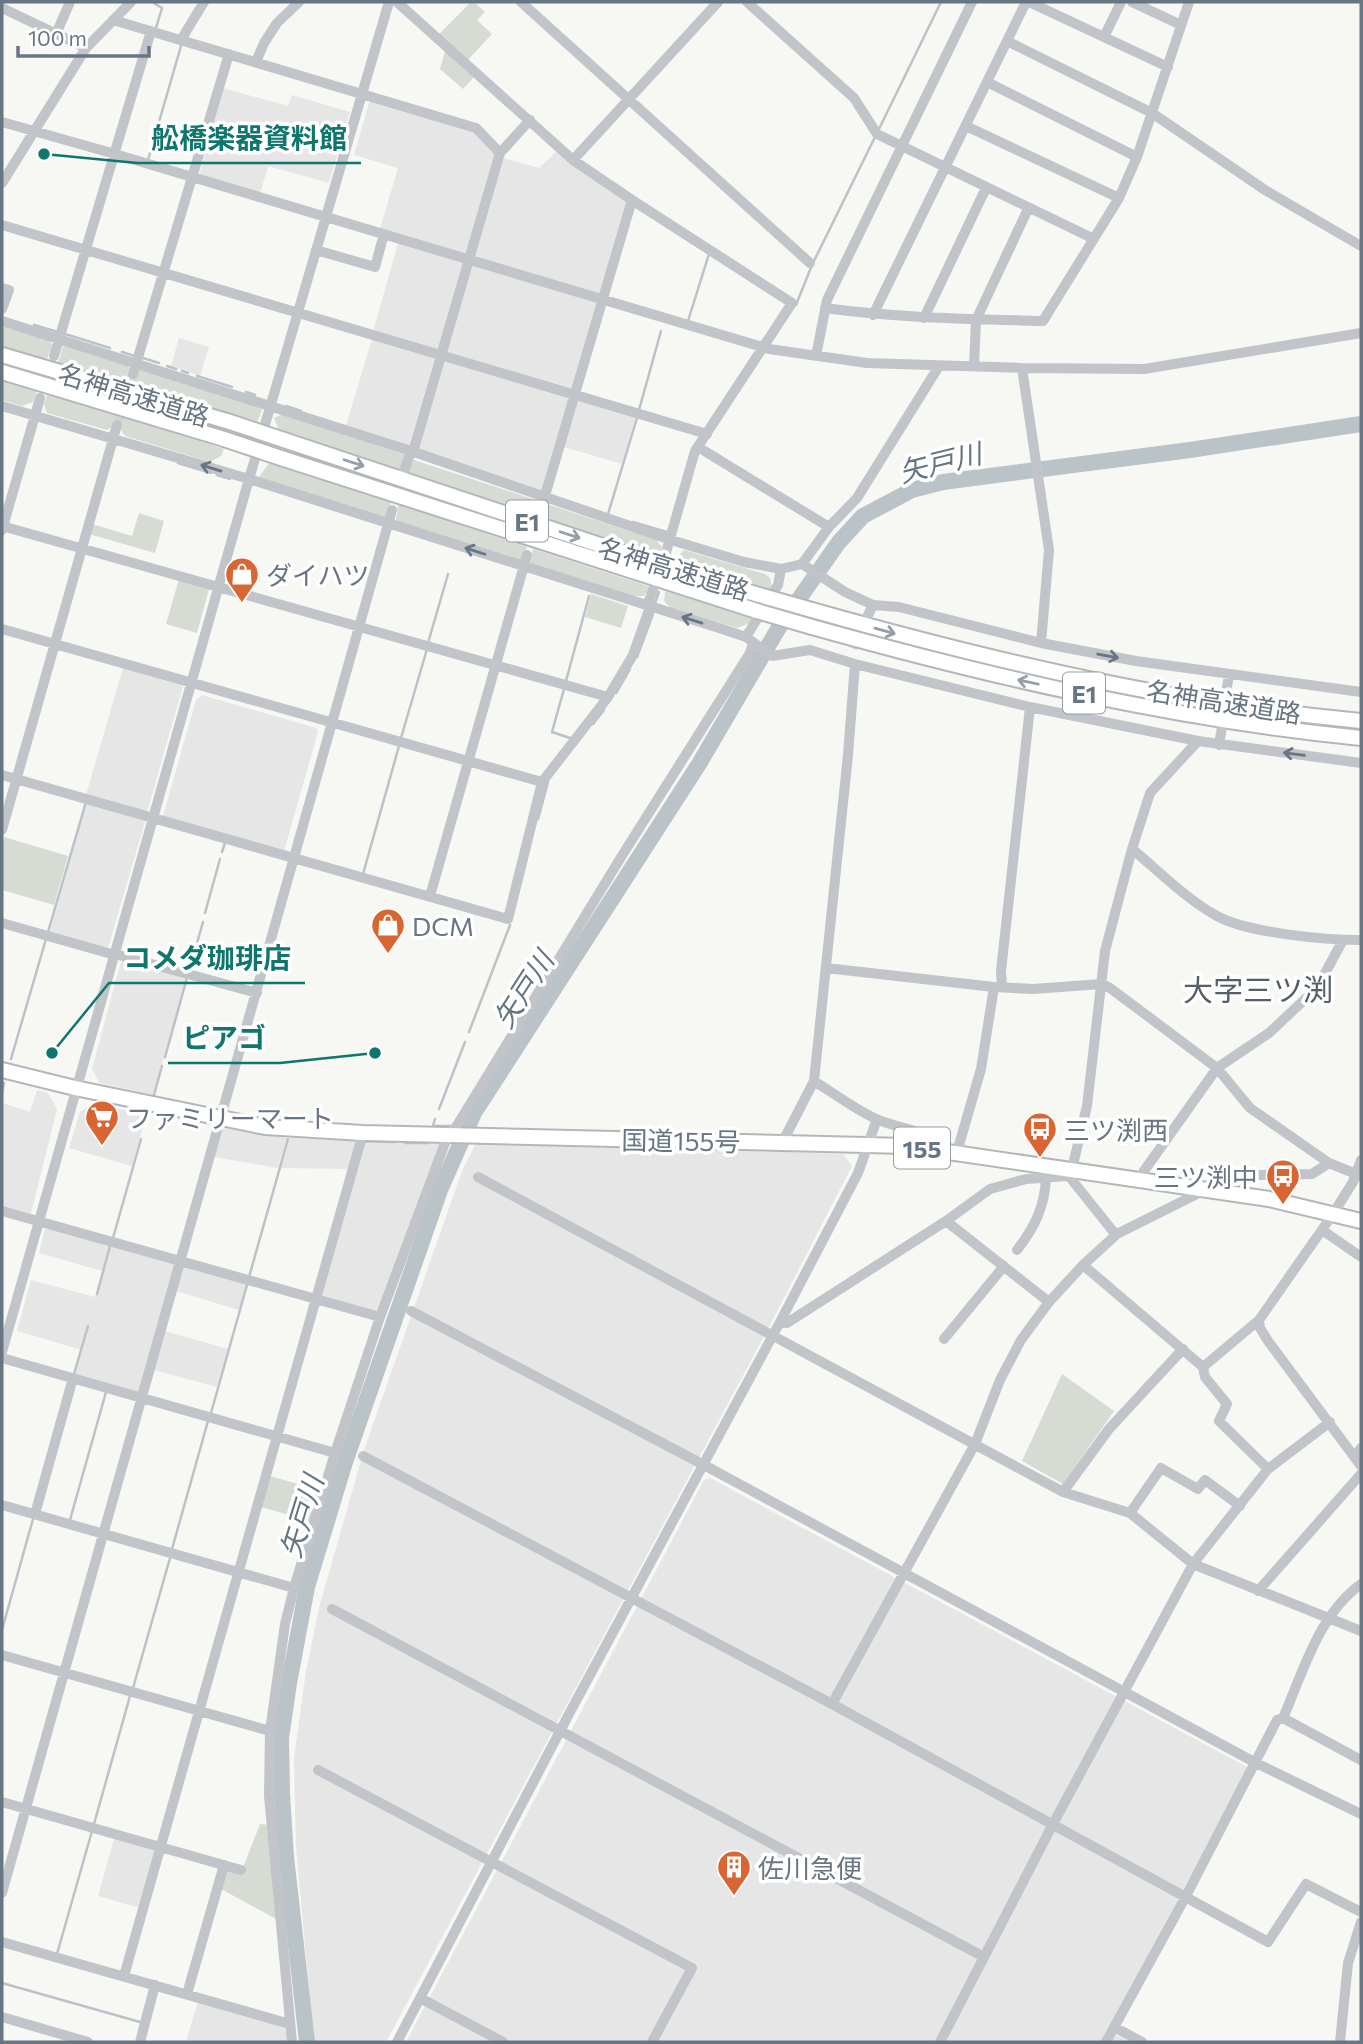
<svg xmlns="http://www.w3.org/2000/svg" width="1363" height="2044" font-family="Commissioner,'Noto Sans JP',sans-serif">
  <style>
    .built { fill: #e5e6e5 }
    .green { fill: #d6dcd4 }
    .lines { fill: none; stroke-linecap: round; stroke-linejoin: round }
    .stream { stroke: #bac3c8; stroke-width: 2.5 }
    .river { stroke: #bac3c8; stroke-width: 16 }
    .minor-tunnel { stroke: #d3d6d8; stroke-width: 10; stroke-dasharray: 10 5; stroke-linecap: butt }
    .highway-casing { stroke: #b4b7ba; stroke-width: 18 }
    .minor { stroke: #c1c4c8; stroke-width: 10 }
    .highway { stroke: #fff; stroke-width: 14 }
    .highway-bridge-casing { stroke: #b4b7ba; stroke-width: 18; stroke-linecap: butt }
    .highway-bridge { stroke: #fff; stroke-width: 14 }
    .oneway { stroke: #959ea8 }
    .oneway2 { stroke: #687583 }
    .labels { text-anchor: middle; dominant-baseline: central; stroke-width: 7; stroke-linejoin: round; paint-order: stroke }
    .shield { fill: #fff; stroke: #959ea8; stroke-width: 2 }
    .shield-label { font-size: 24px; font-weight: bold; fill: #687583 }
    .street-label { font-size: 26px; fill: #687583; stroke: #fff }
    .poi-label { font-size: 26px; fill: #687583; stroke: #fff; text-anchor: start }
    .water-label { font-size: 28px; font-style: italic; fill: #63767f; stroke: #fff }
    .quarter-label { font-size: 30px; fill: #555f69; stroke: #fff }
    .leader { fill: none; stroke: #0f766e; stroke-width: 2.5 }
    .callout-dot { fill: #0f766e; stroke: #fff; stroke-width: 2.5 }
    .callout-label { font-size: 28px; text-anchor: middle; font-weight: bold; fill: #0f766e; stroke: #fff; stroke-width: 7; stroke-linejoin: round; paint-order: stroke }
  </style>
  <rect width="100%" height="100%" fill="#f7f7f4"/>
  <path class="built" d="M 223,88 L 288,106 L 292,95 L 350,112 L 329,183 L 268,166 L 260,194 L 199,176 Z
    M 373,101 L 475,131 L 496,153 L 466,255 L 380,229 L 398,168 L 354,155 L 369,103 Z
    M 558,150 L 630,201 L 601,296 L 474,258 L 504,158 L 539,168 Z
    M 398,243 L 464,262 L 438,351 L 373,332 Z
    M 471,264 L 600,303 L 573,391 L 444,352 Z
    M 179,338 L 209,347 L 200,376 L 171,366 Z
    M 372,339 L 435,357 L 409,447 L 346,425 Z
    M 445,359 L 571,397 L 543,489 L 540,491 L 417,449 Z
    M 579,399 L 636,416 L 622,464 L 564,447 Z
    M 123,668 L 183,686 L 148,809 L 145,811 L 86,795 Z
    M 202,695 L 316,728 L 318,732 L 284,851 L 163,816 L 196,700 Z
    M 86,803 L 143,820 L 145,822 L 108,948 L 49,934 Z
    M 125,960 L 186,978 L 153,1095 L 100,1083 L 92,1069 L 121,962 Z
    M 37,1090 L 48,1093 L 57,1109 L 31,1213 L 27,1215 L 2,1207 L 2,1103 L 30,1112 Z
    M 94,1103 L 146,1115 L 132,1166 L 69,1148 L 80,1112 Z
    M 223,1128 L 287,1138 L 278,1168 L 214,1157 Z
    M 290,1138 L 358,1141 L 350,1169 L 281,1168 Z
    M 477,1141 L 843,1154 L 852,1166 L 770,1325 L 386,2042 L 314,2042 L 296,1847 L 294,1759 L 306,1671 L 320,1604 L 364,1450 L 462,1171 Z
    M 365,1142 L 440,1144 L 378,1313 L 321,1296 Z
    M 49,1227 L 174,1263 L 176,1267 L 141,1393 L 75,1375 L 82,1350 L 17,1331 L 31,1280 L 95,1297 L 102,1271 L 39,1253 L 45,1229 Z
    M 183,1265 L 247,1284 L 239,1310 L 176,1291 Z
    M 165,1331 L 228,1349 L 217,1387 L 154,1370 Z
    M 710,1478 L 1249,1768 L 1109,2027 L 1113,2037 L 1117,2035 L 1130,2042 L 406,2042 L 704,1480 Z
    M 115,1836 L 156,1848 L 140,1908 L 98,1896 Z
    M 198,2001 L 287,2026 L 289,2042 L 186,2042 Z"/>
  <path class="green" d="M 471,2 L 474,2 L 485,12 L 477,20 L 492,34 L 467,61 L 438,35 Z
    M 446,48 L 476,75 L 463,89 L 440,69 Z
    M 2,326 L 49,339 L 52,345 L 47,359 L 2,347 Z
    M 67,345 L 128,363 L 129,369 L 125,383 L 58,363 L 63,347 Z
    M 141,369 L 260,406 L 262,410 L 257,423 L 134,383 L 137,373 Z
    M 2,381 L 37,391 L 33,402 L 22,406 L 2,400 Z
    M 47,394 L 116,414 L 113,426 L 107,430 L 47,413 L 44,404 Z
    M 283,414 L 406,455 L 402,471 L 279,430 L 274,418 Z
    M 124,416 L 224,449 L 221,456 L 210,462 L 125,436 L 121,430 Z
    M 411,459 L 539,501 L 536,516 L 407,473 Z
    M 269,463 L 391,502 L 385,518 L 259,477 Z
    M 398,504 L 527,547 L 523,559 L 520,561 L 396,521 Z
    M 547,504 L 656,540 L 662,547 L 661,555 L 542,518 Z
    M 139,513 L 164,521 L 155,553 L 89,534 L 92,524 L 132,536 Z
    M 533,549 L 651,587 L 644,596 L 630,596 L 530,565 Z
    M 684,550 L 765,574 L 770,578 L 772,587 L 770,589 L 675,560 Z
    M 179,579 L 209,589 L 197,633 L 166,624 Z
    M 665,591 L 753,618 L 748,624 L 737,628 L 671,608 L 664,601 Z
    M 591,594 L 628,606 L 621,628 L 585,617 Z
    M 4,837 L 68,856 L 54,905 L 2,890 L 2,846 Z
    M 1062,1374 L 1114,1411 L 1063,1484 L 1022,1461 Z
    M 270,1476 L 319,1490 L 310,1521 L 261,1507 Z
    M 260,1824 L 270,1825 L 278,1920 L 219,1888 L 225,1868 L 242,1868 L 244,1865 Z"/>
  <g class="lines">
    <path class="stream" d="M 152,2 L 162,8 L 156,28
      M 878,131 L 941,2
      M 148,160 L 181,46
      M 796,305 L 812,265 L 875,137
      M 688,321 L 709,254
      M 34,325 L 58,332
      M 65,334 L 110,348
      M 122,352 L 135,356
      M 143,358 L 159,363
      M 167,366 L 176,369
      M 182,371 L 188,373
      M 197,376 L 232,387
      M 246,392 L 255,395
      M 286,406 L 301,411
      M 639,410 L 661,331
      M 178,463 L 211,473
      M 217,475 L 230,479
      M 608,514 L 637,418
      M 633,522 L 670,533
      M 655,603 L 659,592
      M 428,643 L 448,574
      M 637,657 L 653,614
      M 566,681 L 589,596
      M 564,689 L 552,732 L 573,739
      M 616,693 L 630,669
      M 593,724 L 604,710
      M 401,738 L 427,649
      M 538,819 L 548,782
      M 222,852 L 225,843
      M 363,874 L 399,746
      M 205,913 L 220,859
      M 48,932 L 86,802
      M 190,968 L 203,922
      M 469,1032 L 510,925
      M 165,1057 L 187,978
      M 11,1059 L 46,939
      M 2,1093 L 4,1083
      M 154,1095 L 162,1066
      M 439,1109 L 465,1042
      M 147,1117 L 148,1116
      M 435,1119 L 433,1126 L 452,1126
      M 405,1143 L 428,1143
      M 364,1144 L 365,1141 L 394,1142
      M 113,1238 L 141,1139
      M 249,1277 L 288,1139
      M 97,1294 L 110,1246
      M 74,1374 L 88,1326
      M 211,1413 L 247,1285
      M 70,1520 L 106,1392
      M 172,1549 L 208,1421
      M 2,1630 L 33,1519
      M 133,1688 L 170,1558
      M 94,1824 L 130,1696
      M 57,1954 L 92,1831
      M 2,1983 L 140,2022"/>
    <path class="river" d="M 307,2042 L 286,1857 L 282,1794 L 281,1738 L 289,1683 L 307,1587 L 345,1462 L 440,1190 L 474,1113 L 699,764 L 778,629 L 801,596 L 839,542 L 863,516 L 912,490 L 943,482 L 1190,450 L 1361,424"/>
    <path class="minor-tunnel" d="M 117,425 L 133,374
      M 852,648 L 866,619"/>
    <g class="highway-casing">
      <path id="highway" d="M 2,355 L 230,422
        M 2,372 L 224,439
        M 290,442 L 681,572 L 766,597
        M 284,459 L 757,611
        M 819,612 C 996,662 1178,704 1361,721
        M 812,627 C 991,677 1176,720 1361,738
        M 2,1070 L 75,1088 L 265,1127 L 363,1133 L 907,1146 L 1269,1199 L 1361,1221"/>
    </g>
    <path class="minor" d="M 397,2 L 573,160 L 632,200 L 539,516
      M 521,2 L 810,263
      M 747,2 L 854,98 L 877,134 L 1094,239
      M 1029,2 L 1168,67
      M 1132,2 L 1181,25
      M 2,8 L 86,48
      M 113,20 L 476,128 L 500,153 L 413,452
      M 56,34 L 70,2
      M 1104,37 L 1121,2
      M 181,40 L 204,2
      M 1007,41 L 1152,113 L 1265,190 L 1361,246
      M 256,62 L 264,43 L 277,23 L 299,2
      M 987,82 L 1137,157
      M 2,122 L 115,154 L 769,349 L 867,363 L 1022,368 L 1144,369 L 1361,333
      M 966,126 L 1119,198
      M 500,153 L 530,120
      M 573,160 L 718,2
      M 2,183 L 86,48 L 131,2
      M 632,200 L 792,303 L 695,451 L 665,556
      M 2,225 L 707,434
      M 316,250 L 375,267 L 384,234
      M 2,288 L 9,290 L 2,309
      M 825,308 C 897,318 970,319 1043,321 L 1119,198 L 1137,157 L 1189,2
      M 873,315 L 1026,2
      M 924,318 L 986,188
      M 2,321 L 411,451 L 671,540 L 744,562 L 781,569 L 802,564 L 829,527 L 857,498 L 939,366
      M 54,356 L 151,31
      M 816,356 L 827,300 L 972,2
      M 974,366 L 976,320 L 1028,209
      M 1022,368 L 1049,550 L 1041,643
      M 133,374 L 229,54
      M 2,406 L 249,479 L 719,628 L 746,637 L 772,656 L 810,650 L 855,664 L 1030,707 L 1198,741 L 1361,763
      M 698,447 L 829,527
      M 404,471 L 411,451
      M 2,526 L 608,697
      M 2,530 L 40,398
      M 802,564 L 845,592 L 873,605 L 899,607 L 1041,643 L 1136,661 L 1361,692
      M 647,606 L 653,590
      M 868,615 L 873,605
      M 2,629 L 542,782
      M 746,637 L 778,585 L 781,569
      M 1226,693 L 1229,675
      M 1219,745 L 1222,727
      M 2,775 L 508,919 L 542,782 L 608,697 L 633,655 L 650,607
      M 2,830 L 117,425
      M 1132,849 C 1159,871 1186,899 1217,916 C 1248,933 1325,940 1361,940
      M 430,896 L 527,555
      M 2,923 L 115,955
      M 115,954 L 257,993
      M 826,968 L 994,987 L 1033,989 L 1102,984 L 1110,988 L 1217,1068 L 1250,1108 L 1329,1163 L 1361,1176
      M 1002,987 L 1001,971 L 1030,707
      M 814,1081 C 833,1093 852,1107 872,1117 C 895,1129 924,1128 944,1147 L 944,1151
      M 782,1143 L 814,1081 L 848,755 L 855,664
      M 957,1152 L 981,1069 L 994,987
      M 1329,1163 L 1312,1174 L 1219,1176 L 1207,1189 L 1117,1234 L 1083,1265 L 1049,1302 L 1021,1340 L 1000,1380 L 975,1444 L 832,1704 L 1268,1942 L 1306,1884 L 1361,1912
      M 1068,1175 L 1116,1235
      M 478,1177 L 1063,1492 L 1130,1513 L 1193,1564 L 1361,1631
      M 1139,1178 L 1217,1068 L 1269,1033 L 1317,988 L 1343,940
      M 2,1211 L 380,1317
      M 946,1221 L 1049,1302
      M 1322,1230 L 1361,1257
      M 1017,1250 C 1035,1227 1045,1206 1046,1177
      M 1083,1265 L 1203,1367 L 1205,1377 L 1227,1404 L 1219,1421 L 1268,1469
      M 411,1311 L 704,1465 L 1256,1763 L 1361,1814
      M 1259,1320 L 1260,1328 L 1268,1341 L 1361,1466
      M 780,1322 L 787,1323 L 946,1221 L 990,1189 L 1026,1179 L 1067,1176 L 1072,1169 L 1087,1106 L 1105,951 L 1132,849 L 1150,793 L 1198,741
      M 944,1339 L 1004,1266
      M 2,1352 L 249,479 L 389,2
      M 2,1358 L 335,1453
      M 1203,1367 L 1259,1320 L 1333,1214 L 1353,1182 L 1361,1160
      M 363,1456 L 832,1704
      M 1354,1457 L 1361,1448
      M 1063,1492 L 1109,1429 L 1183,1349
      M 2,1505 L 294,1588
      M 1130,1513 L 1161,1468 L 1198,1489 L 1205,1480 L 1240,1506
      M 35,1514 L 73,1378
      M 1258,1591 L 1361,1474
      M 332,1609 L 984,1957
      M 2,1655 L 270,1731
      M 1283,1718 L 1361,1760
      M 318,1770 L 692,1968 L 652,2042
      M 2,1802 L 241,1870
      M 2,1893 L 392,510
      M 2,1942 L 290,2024
      M 124,1976 L 363,1133
      M 187,1994 L 224,1865
      M 420,1998 L 503,2042
      M 2,2017 L 88,2042
      M 1114,2027 L 1142,2042
      M 140,2042 L 155,1985
      M 292,2042 L 269,1796 L 270,1731 L 285,1624 L 294,1588 L 335,1453 L 380,1317 L 448,1135 L 456,1127 L 623,854 L 750,653 L 753,643
      M 397,2042 L 569,1714 L 780,1322 L 858,1173 L 877,1119
      M 940,2042 L 1053,1824 L 1193,1564 L 1268,1469 L 1330,1422
      M 1106,2042 L 1186,1896 L 1277,1720 L 1283,1718 C 1303,1672 1319,1614 1361,1584
      M 1340,2042 L 1348,1963 L 1361,1922"/>
    <use href="#highway" class="highway"/>
    <g class="highway-bridge-casing">
      <path id="highway-bridge" d="M 230,422 L 290,442
        M 224,439 L 284,459
        M 766,597 L 819,612
        M 757,611 L 812,627"/>
    </g>
    <use href="#highway-bridge" class="highway-bridge"/>
  </g>
  <defs><path id="oneway-shaft" d="M-6 0H5M1.5-3L5.5 0L1.5 3" fill="none" stroke-width="1.6" stroke-linecap="round" stroke-linejoin="round" transform="scale(1.75)"/></defs>
  <g class="oneway">
    <use href="#oneway-shaft" transform="translate(354 463) rotate(18)"/>
    <use href="#oneway-shaft" transform="translate(570 535) rotate(18)"/>
    <use href="#oneway-shaft" transform="translate(885 631) rotate(16)"/>
    <use href="#oneway-shaft" transform="translate(1028 682) rotate(-168)"/>
  </g>
  <g class="oneway2">
    <use href="#oneway-shaft" transform="translate(211 468) rotate(-163)"/>
    <use href="#oneway-shaft" transform="translate(475 551) rotate(-162)"/>
    <use href="#oneway-shaft" transform="translate(692 620) rotate(-163)"/>
    <use href="#oneway-shaft" transform="translate(1108 656) rotate(10)"/>
    <use href="#oneway-shaft" transform="translate(1294 754) rotate(-172)"/>
  </g>
  <defs>
    <g id="shop-pin" transform="scale(1.75)"><path d="M0 17L-7.5 6A9.5 9.5 0 1 1 7.5 6Z" fill="#d96532" stroke="#fff"/><path d="M-5-2.5h2.3a2.7 3.5 0 0 1 5.4 0H5L5.5 6h-11ZM-1.5-2.5h3a1.5 2.3 0 0 0-3 0Z" fill="#fff"/></g>
    <g id="supermarket-pin" transform="scale(1.75)"><path d="M0 17L-7.5 6A9.5 9.5 0 1 1 7.5 6Z" fill="#d96532" stroke="#fff"/><path d="M-6-5.5h2.5l.6 2H6L4.5 2H-2.5L-4.4-4H-6ZM-1.5 3.2a1.3 1.3 0 1 0 .1 0ZM3 3.2a1.3 1.3 0 1 0 .1 0Z" fill="#fff"/></g>
    <g id="bus-pin" transform="scale(1.75)"><path d="M0 17L-7.5 6A9.5 9.5 0 1 1 7.5 6Z" fill="#d96532" stroke="#fff"/><path d="M-5-6H5V4H4V6H2V4H-2V6H-4V4H-5ZM-3.5-4V0h7V-4ZM-3.5 1.2v1.5H-2V1.2ZM2 1.2v1.5H3.5V1.2Z" fill="#fff"/></g>
    <g id="building-pin" transform="scale(1.75)"><path d="M0 17L-7.5 6A9.5 9.5 0 1 1 7.5 6Z" fill="#d96532" stroke="#fff"/><path d="M-4-6H4V6H1V3H-1V6H-4ZM-2.5-4.3h1.7v1.8h-1.7ZM.8-4.3h1.7v1.8H.8ZM-2.5-1h1.7V.8h-1.7ZM.8-1h1.7V.8H.8Z" fill="#fff"/></g>
  </defs>
  <g fill-rule="evenodd">
    <use href="#shop-pin" x="242" y="574"/>
    <use href="#shop-pin" x="388" y="925"/>
    <use href="#supermarket-pin" x="102" y="1117"/>
    <use href="#bus-pin" x="1040" y="1129"/>
    <use href="#bus-pin" x="1283" y="1176"/>
    <use href="#building-pin" x="734" y="1867"/>
  </g>
  <g class="labels">
    <g class="shield">
      <rect x="506" y="500.5" width="42" height="41" rx="5"/>
      <rect x="1063" y="672.5" width="42" height="41" rx="5"/>
      <rect x="894" y="1127.5" width="56" height="41" rx="5"/>
    </g>
    <g class="shield-label">
      <text x="527" y="521">E1</text>
      <text x="1084" y="693">E1</text>
      <text x="922" y="1148">155</text>
    </g>
    <g class="street-label">
      <text transform="translate(134 394) rotate(17)">名神高速道路</text>
      <text transform="translate(674 568) rotate(17)">名神高速道路</text>
      <text transform="translate(1224 701) rotate(9)">名神高速道路</text>
      <text transform="translate(681 1140) rotate(1)">国道155号</text>
    </g>
    <g class="poi-label">
      <text x="266" y="574">ダイハツ</text>
      <text x="412" y="925">DCM</text>
      <text x="126" y="1117">ファミリーマート</text>
      <text x="1064" y="1129">三ツ渕西</text>
      <text x="1258" y="1176" text-anchor="end">三ツ渕中</text>
      <text x="758" y="1867">佐川急便</text>
    </g>
    <g class="water-label">
      <text transform="translate(940 462) rotate(-14)">矢戸川</text>
      <text transform="translate(523 989) rotate(-57)">矢戸川</text>
      <text transform="translate(301 1516) rotate(-73)">矢戸川</text>
    </g>
    <g class="quarter-label">
      <text x="1258" y="988">大字三ツ渕</text>
    </g>
  </g>
  <path class="leader" d="M44 154L137 163H361M52 1053L109 983H305M375 1053L280 1063H168"/>
  <g class="callout-dot">
    <circle cx="44" cy="154" r="7"/>
    <circle cx="52" cy="1053" r="7"/>
    <circle cx="375" cy="1053" r="7"/>
  </g>
  <g class="callout-label">
    <text x="249" y="148">舩橋楽器資料館</text>
    <text x="207" y="968">コメダ珈琲店</text>
    <text x="224" y="1048">ピアゴ</text>
  </g>
  <rect width="1363" height="2044" fill="none" stroke="#687583" stroke-width="7"/>
  <path d="M18 46v10h131v-10" fill="none" stroke="#687583" stroke-width="3.5"/>
  <text x="28" y="46" font-size="21" fill="#687583" stroke="#ffffff" stroke-width="5" paint-order="stroke">100 m</text>
</svg>
